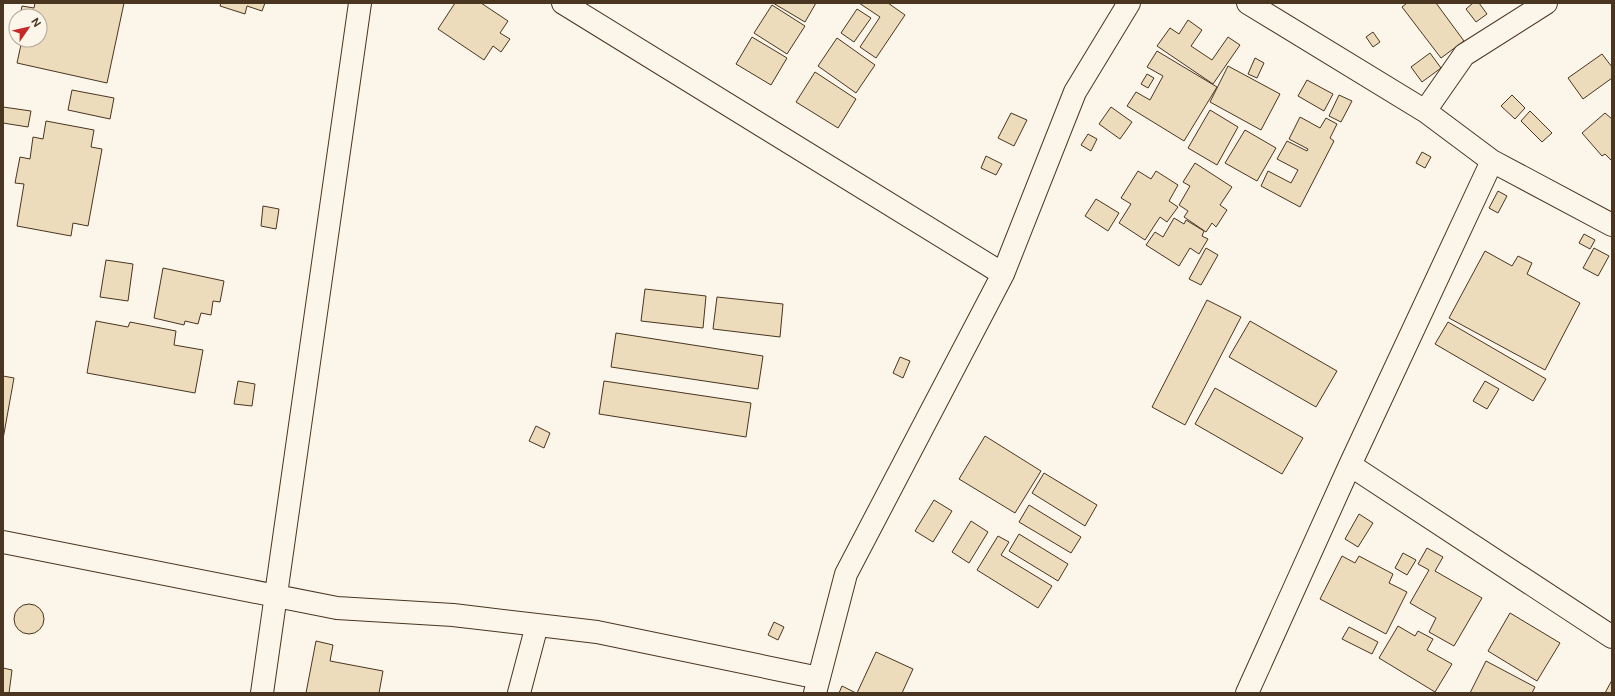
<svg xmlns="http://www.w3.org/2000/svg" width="1615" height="696" font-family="'DM Sans',sans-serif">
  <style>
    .building { fill: #ecdcbc; stroke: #4a3520 }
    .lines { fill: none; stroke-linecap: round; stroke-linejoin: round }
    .minor-casing { stroke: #4a3520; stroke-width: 24 }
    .minor { stroke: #fbf6e9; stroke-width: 22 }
  </style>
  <rect width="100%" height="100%" fill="#fbf6e9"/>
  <path class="building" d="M 35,3 L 124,3 L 107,83 L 17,63 L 22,40 L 40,40 L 40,16 L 20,16 L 22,6 L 34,8 Z
    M 221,3 L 265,3 L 262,11 L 247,6 L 245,14 L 220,6 Z
    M 455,3 L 481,3 L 508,21 L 500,33 L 510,39 L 501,52 L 493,46 L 484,60 L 438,29 Z
    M 773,3 L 816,3 L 805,22 Z
    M 859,3 L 888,3 L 905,15 L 876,58 L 860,47 L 880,17 Z
    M 1407,3 L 1436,3 L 1464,41 L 1441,58 L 1402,7 Z
    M 1473,3 L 1479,3 L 1487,14 L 1476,22 L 1466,9 Z
    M 772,5 L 805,26 L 787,54 L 754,33 Z
    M 857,9 L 871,18 L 854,42 L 841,33 Z
    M 1188,20 L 1202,30 L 1191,46 L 1212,60 L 1228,37 L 1240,45 L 1213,84 L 1157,46 L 1170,28 L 1179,34 Z
    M 1373,32 L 1380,42 L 1373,47 L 1366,37 Z
    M 752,37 L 787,58 L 771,85 L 736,64 Z
    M 837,38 L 875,65 L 856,93 L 818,66 Z
    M 1157,51 L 1217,87 L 1184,141 L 1127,106 L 1136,92 L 1150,100 L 1163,76 L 1147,67 Z
    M 1430,53 L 1441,68 L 1422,82 L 1411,67 Z
    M 1602,54 L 1612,67 L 1612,78 L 1583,99 L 1568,78 Z
    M 1255,58 L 1264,63 L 1257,78 L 1248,74 Z
    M 1228,66 L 1280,94 L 1261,130 L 1210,102 Z
    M 815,72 L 856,99 L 838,128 L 796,102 Z
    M 1147,74 L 1154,78 L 1148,88 L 1141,84 Z
    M 1307,80 L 1333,94 L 1324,111 L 1298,96 Z
    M 72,90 L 114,98 L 110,119 L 68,110 Z
    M 1339,95 L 1352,101 L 1341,122 L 1329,116 Z
    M 1512,95 L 1525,108 L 1515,119 L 1501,106 Z
    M 3,107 L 31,111 L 28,127 L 3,123 Z
    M 1111,107 L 1132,122 L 1120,139 L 1099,124 Z
    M 1210,110 L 1238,127 L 1217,165 L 1188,148 Z
    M 1530,111 L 1552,133 L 1542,142 L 1521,121 Z
    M 1011,113 L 1027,120 L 1014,146 L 998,138 Z
    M 1605,113 L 1612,119 L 1612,161 L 1605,154 L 1602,156 L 1582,133 Z
    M 1300,117 L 1320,128 L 1326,118 L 1337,124 L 1330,138 L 1334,141 L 1300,207 L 1261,186 L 1268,171 L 1291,183 L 1298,170 L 1277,159 L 1287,141 L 1307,151 L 1308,149 L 1289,139 Z
    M 46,121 L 94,130 L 91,147 L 102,149 L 88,226 L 73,223 L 71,236 L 17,226 L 24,184 L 15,183 L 20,157 L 30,159 L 33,137 L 43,139 Z
    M 1245,130 L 1276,148 L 1257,181 L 1225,163 Z
    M 1088,134 L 1097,139 L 1091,151 L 1081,145 Z
    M 1422,152 L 1431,157 L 1425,168 L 1416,163 Z
    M 986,156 L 1002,164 L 996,175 L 981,168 Z
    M 1195,163 L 1232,187 L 1220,205 L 1227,210 L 1216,227 L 1212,223 L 1206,232 L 1184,217 L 1188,211 L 1179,205 L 1190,186 L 1183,182 Z
    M 1138,171 L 1151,179 L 1156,171 L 1178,185 L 1169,201 L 1178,207 L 1167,222 L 1160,217 L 1145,240 L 1119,223 L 1131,204 L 1121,198 Z
    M 1498,191 L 1507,196 L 1498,213 L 1489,208 Z
    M 1096,199 L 1119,213 L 1108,231 L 1085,216 Z
    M 263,206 L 279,209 L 276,229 L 261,226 Z
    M 1174,218 L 1184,224 L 1186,220 L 1204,231 L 1202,236 L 1208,239 L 1199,254 L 1190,248 L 1179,266 L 1146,245 L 1155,232 L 1163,237 Z
    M 1584,234 L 1595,240 L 1590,249 L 1579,243 Z
    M 1206,248 L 1218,255 L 1201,285 L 1189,279 Z
    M 1594,248 L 1609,256 L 1598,276 L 1583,268 Z
    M 1485,251 L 1512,266 L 1518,256 L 1532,263 L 1527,274 L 1580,303 L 1545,370 L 1449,318 Z
    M 106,260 L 133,264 L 128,301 L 100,297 Z
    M 163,268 L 224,281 L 220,302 L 213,301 L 211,315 L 201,313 L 198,324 L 185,321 L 184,325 L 154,318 Z
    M 645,289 L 706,296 L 703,328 L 641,321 Z
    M 717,297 L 783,304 L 780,337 L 713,329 Z
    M 1207,300 L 1241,317 L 1185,425 L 1152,407 Z
    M 96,321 L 128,327 L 130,322 L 176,331 L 174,345 L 203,350 L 195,393 L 87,373 Z
    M 1250,321 L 1337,371 L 1316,407 L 1229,357 Z
    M 1448,322 L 1546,379 L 1533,401 L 1435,344 Z
    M 616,333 L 763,356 L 758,389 L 611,367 Z
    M 900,357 L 910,361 L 903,378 L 893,373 Z
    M 3,376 L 14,378 L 3,439 Z
    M 238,381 L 255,384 L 252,406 L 234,404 Z
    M 604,381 L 751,403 L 746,437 L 599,414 Z
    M 1485,381 L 1499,389 L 1487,409 L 1473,401 Z
    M 1215,388 L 1303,438 L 1282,474 L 1195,424 Z
    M 536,426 L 550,433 L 544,448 L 529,441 Z
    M 985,436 L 1041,471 L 1015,513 L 959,479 Z
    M 1044,473 L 1097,505 L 1085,526 L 1032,493 Z
    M 934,500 L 952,511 L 933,542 L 915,531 Z
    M 1029,505 L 1081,537 L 1071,553 L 1019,522 Z
    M 1359,514 L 1373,523 L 1358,547 L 1345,539 Z
    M 971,521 L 988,532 L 969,563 L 952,552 Z
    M 1019,534 L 1068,564 L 1058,581 L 1009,551 Z
    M 998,536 L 1009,542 L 1001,555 L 1052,586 L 1038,608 L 977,570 Z
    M 1427,548 L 1443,557 L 1435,571 L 1482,598 L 1454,646 L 1429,632 L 1436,618 L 1410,603 L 1429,570 L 1418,564 Z
    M 1403,553 L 1416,560 L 1407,575 L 1395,568 Z
    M 1342,556 L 1355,563 L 1359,556 L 1393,574 L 1389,583 L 1407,592 L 1386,634 L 1320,599 Z
    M14 619a15 15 0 1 1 30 0a15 15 0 1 1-30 0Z
    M 1510,613 L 1560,643 L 1537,681 L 1488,651 Z
    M 774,622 L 784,627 L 778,640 L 768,635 Z
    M 1398,626 L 1415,636 L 1418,631 L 1433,639 L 1427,650 L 1452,664 L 1435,692 L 1379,658 Z
    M 1349,627 L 1378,642 L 1372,654 L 1342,639 Z
    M 316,641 L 333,645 L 330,661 L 383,671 L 379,693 L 306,693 Z
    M 876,652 L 913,669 L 902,693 L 857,693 Z
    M 1486,661 L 1535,687 L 1532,693 L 1470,693 Z
    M 3,668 L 12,670 L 9,693 L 3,693 Z
    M 1612,680 L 1612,693 L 1605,693 Z
    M 842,686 L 856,693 L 839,693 Z"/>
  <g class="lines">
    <g class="minor-casing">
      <path id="minor" d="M 563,3 L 1003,274
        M 1248,3 L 1425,111 L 1492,161 L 1612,225
        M 1425,111 L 1464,55 L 1546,3
        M 1350,465 L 1612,637
        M 3,542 L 337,608 L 453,615 L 597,632 L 819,678
        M 262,693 L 360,3
        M 519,693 L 537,625
        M 815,693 L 846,574 L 1003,274 L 1075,92 L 1129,3
        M 1247,693 L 1350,465 L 1492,161"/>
    </g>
    <use href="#minor" class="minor"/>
  </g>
  <rect width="1615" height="696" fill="none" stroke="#4a3520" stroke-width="8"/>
  <g transform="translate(28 28) rotate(56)"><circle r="19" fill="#fbf6e9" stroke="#b4a999"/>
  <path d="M0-3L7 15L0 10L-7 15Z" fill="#c62828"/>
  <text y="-6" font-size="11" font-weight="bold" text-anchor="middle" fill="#4a3520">N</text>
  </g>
</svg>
